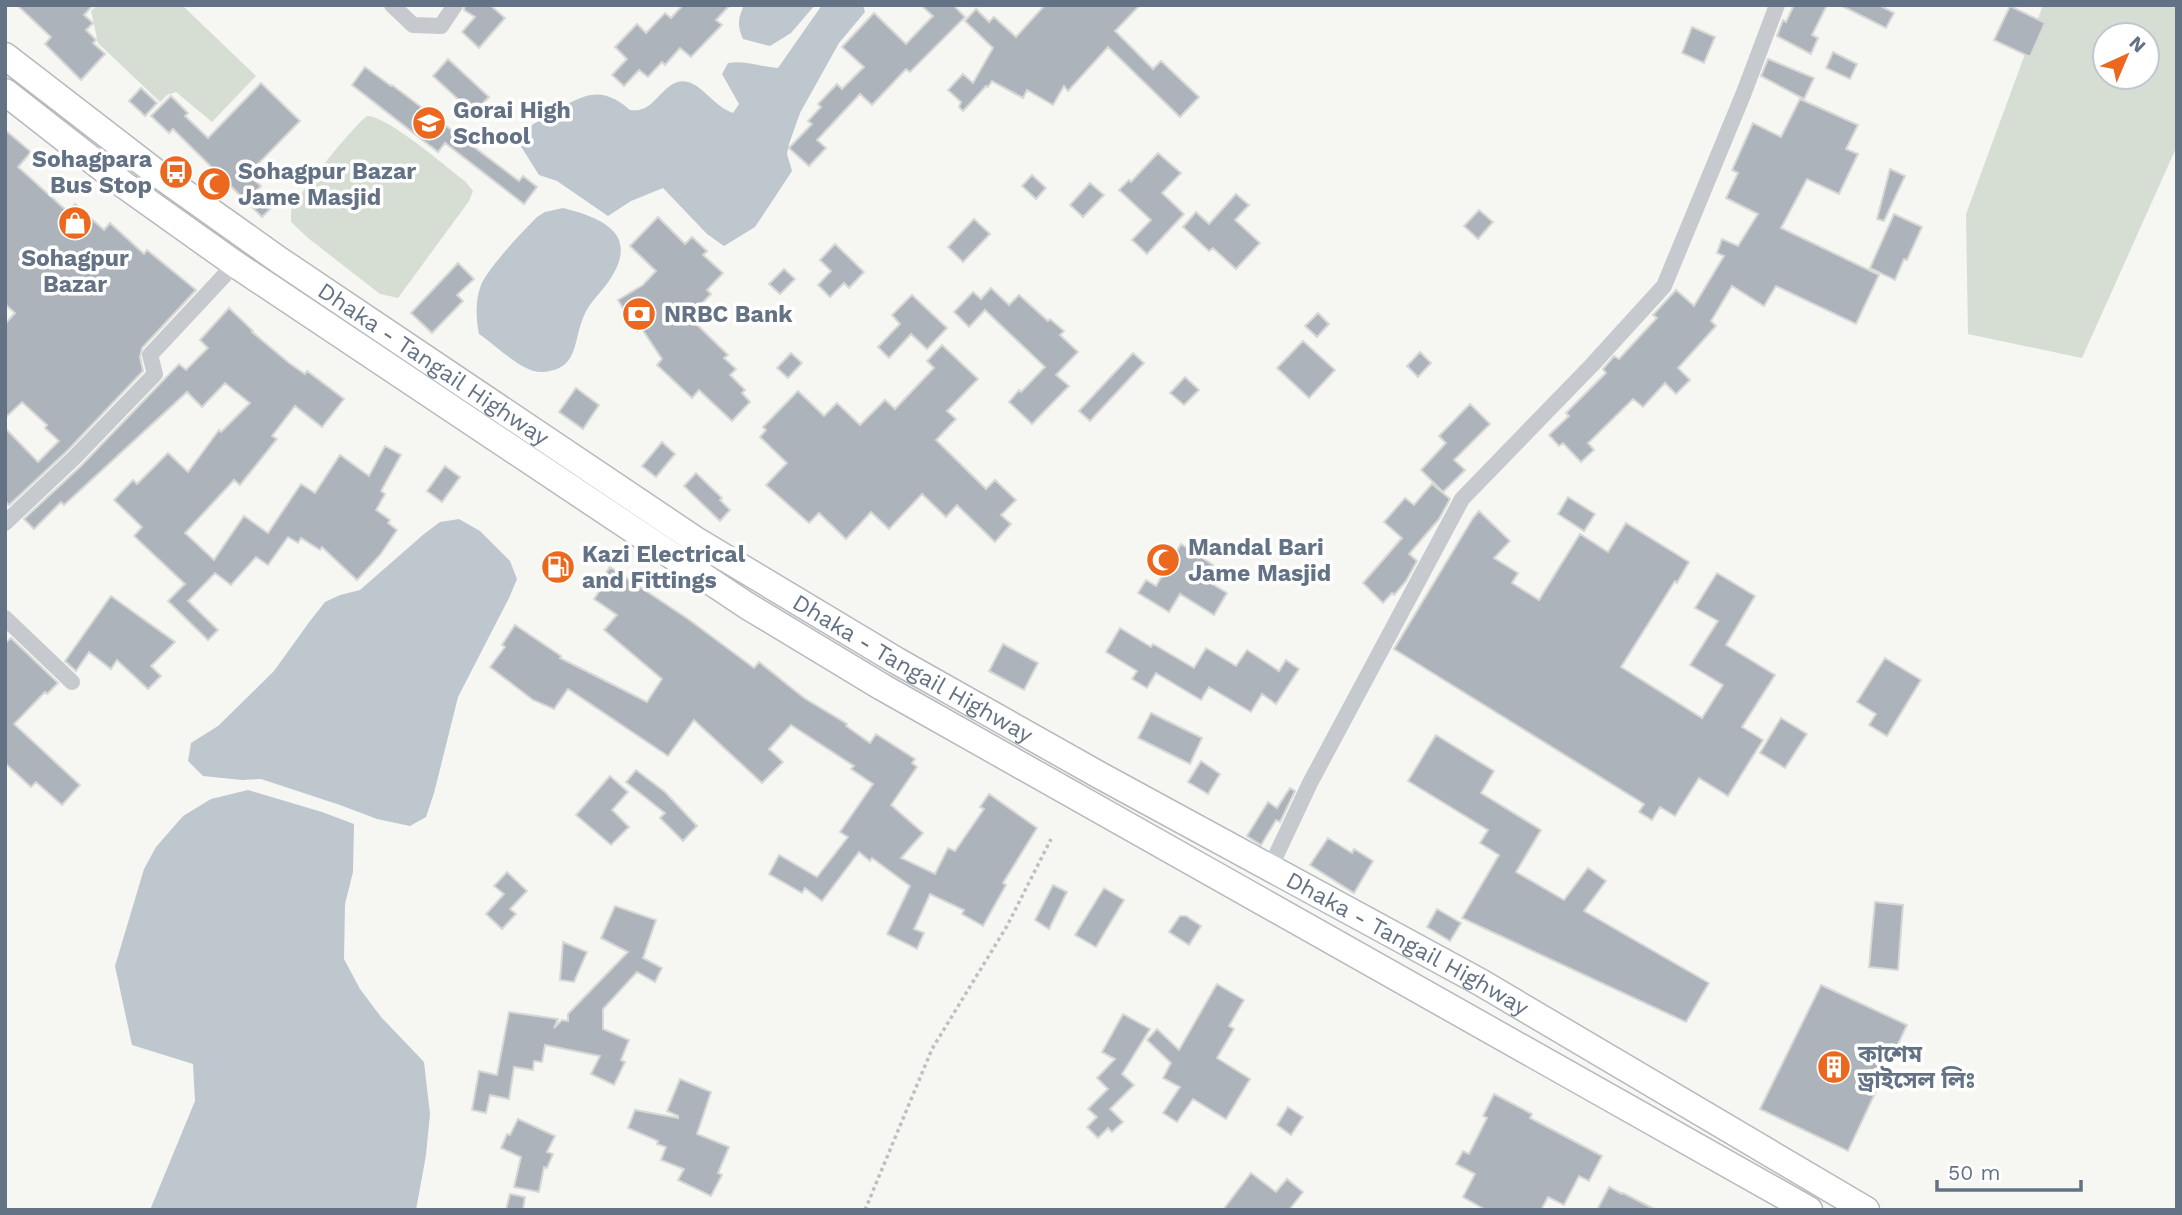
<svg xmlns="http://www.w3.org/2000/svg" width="2182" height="1215" font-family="'Work Sans','Noto Sans Bengali',sans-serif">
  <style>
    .green { fill: #d6ded4; fill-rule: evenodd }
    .water { fill: #bdc7cd }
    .building { fill: #adb3ba; stroke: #d7d8d5; stroke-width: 2 }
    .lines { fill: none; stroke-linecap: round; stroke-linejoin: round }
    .trunk-casing { stroke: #b6b9bd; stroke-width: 29 }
    .path { stroke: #bdbfc2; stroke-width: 3.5; stroke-dasharray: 3.5 3.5; stroke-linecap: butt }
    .minor { stroke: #c6c9cd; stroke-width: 16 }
    .trunk { stroke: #fff; stroke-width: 26 }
    .labels { text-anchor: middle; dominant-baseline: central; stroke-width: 7; stroke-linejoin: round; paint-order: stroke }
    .poi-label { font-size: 23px; font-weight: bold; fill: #647285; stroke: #fff; text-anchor: start }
    .street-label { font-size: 23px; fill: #647285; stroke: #fff }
  </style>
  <rect width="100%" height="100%" fill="#f6f6f3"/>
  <path class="green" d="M 97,5 L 182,5 L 256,76 L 212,122 L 176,92 L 167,95 L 160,102 L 98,43 L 91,11 Z
    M 2043,5 L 2177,5 L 2177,146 L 2082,358 L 1968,334 L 1966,214 ZM 2105,35 L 2147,35 L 2147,77 L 2105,77 Z
    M 367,116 C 388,116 446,167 465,181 L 473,191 L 469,201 L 398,298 L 380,294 L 308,238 L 291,222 C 291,220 291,213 291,211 C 296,197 354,125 367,116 Z"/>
  <path class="water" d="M 744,5 L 815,5 L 791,33 L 770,46 L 743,39 C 737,25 738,19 744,5 Z
    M 822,5 L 863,5 L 865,12 L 839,43 L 800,113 L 789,144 L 787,154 L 792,171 L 755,227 L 724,246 L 707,234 L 663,188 L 631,201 L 608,216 L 557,181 L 539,175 L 515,137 C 532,125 571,98 591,95 C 606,92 620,101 630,110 C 634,110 638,111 642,109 C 657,105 668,76 688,82 C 703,86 714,106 733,113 L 739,104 L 722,74 L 728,63 C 744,60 761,67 778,68 Z
    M 563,208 C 602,218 639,233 611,278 C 604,289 594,298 588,308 C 571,335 583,369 543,372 C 522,373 496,345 479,334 C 476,319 475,300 481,285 C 488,268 523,231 537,217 L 545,212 Z
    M 459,519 L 480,531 L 510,561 L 517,579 L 509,598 L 458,697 L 434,793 L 426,817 L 410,826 L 377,819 L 340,805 L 261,779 L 242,780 L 203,776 L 188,761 L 191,743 L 218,726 L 274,671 L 310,621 L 325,602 L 340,595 L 360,590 L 424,534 L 440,522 Z
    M 248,790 L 322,812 L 354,824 L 353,872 L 345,904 L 344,959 L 360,989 L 381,1017 L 424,1062 L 430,1114 L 426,1155 L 416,1210 L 150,1210 L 195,1101 L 193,1064 L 132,1045 L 115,966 L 144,869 L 156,847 L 183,816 L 211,799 Z"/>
  <path class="building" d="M 17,5 L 93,5 L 84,15 L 93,23 L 86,30 L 96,40 L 93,43 L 105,54 L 81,80 L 45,44 L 51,37 Z
    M 465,5 L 490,5 L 505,18 L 479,48 L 462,32 L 475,17 L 464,10 Z
    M 683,5 L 730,5 L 716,20 L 722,25 L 691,57 L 680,48 L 665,65 L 662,62 L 648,77 L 639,70 L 624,86 L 612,75 L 627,59 L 615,47 L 637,24 L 646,33 L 665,13 L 671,18 Z
    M 921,5 L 953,5 L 965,17 L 910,72 L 906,69 L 872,105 L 860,94 L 817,140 L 826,148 L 809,166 L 789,148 L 812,124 L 808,121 L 821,107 L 818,104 L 837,84 L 842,89 L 864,67 L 842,47 L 874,13 L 906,44 L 933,16 Z
    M 1045,5 L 1140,5 L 1115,31 L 1153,69 L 1161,61 L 1199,97 L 1180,117 L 1108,47 L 1068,91 L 1064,86 L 1053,105 L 1027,90 L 1023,98 L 992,81 L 988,87 L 986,86 L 963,111 L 959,107 L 961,102 L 948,90 L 963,74 L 973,83 L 993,48 L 965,21 L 976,9 L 989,22 L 994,17 L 1016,37 Z
    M 1794,5 L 1827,5 L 1812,35 L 1818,38 L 1811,54 L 1777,36 L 1783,20 L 1786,22 Z
    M 1840,5 L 1879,5 L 1894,13 L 1886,28 Z
    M 2010,6 L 2045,23 L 2030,57 L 1994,40 Z
    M 1692,27 L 1715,37 L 1704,63 L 1682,53 Z
    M 1833,52 L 1857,64 L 1850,79 L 1826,68 Z
    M 448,59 L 489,97 L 473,113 L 433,76 Z
    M 1768,59 L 1814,78 L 1804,99 L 1761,76 Z
    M 365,67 L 391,86 L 392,85 L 519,181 L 523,176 L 537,187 L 524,204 L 445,143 L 438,152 L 352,85 Z
    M 261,83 L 300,121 L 248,174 L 261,186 L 257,190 L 273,206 L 262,217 L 173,129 L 169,133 L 151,116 L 171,96 L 188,113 L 185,116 L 208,138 Z
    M 141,88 L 157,103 L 145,116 L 129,101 Z
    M 1800,99 L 1858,125 L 1846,149 L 1858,154 L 1839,194 L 1807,179 L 1781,228 L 1879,275 L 1856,324 L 1776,286 L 1764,306 L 1732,286 L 1711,321 L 1716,326 L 1678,368 L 1690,380 L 1676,394 L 1665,383 L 1643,407 L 1633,399 L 1588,443 L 1594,450 L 1581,462 L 1563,443 L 1559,446 L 1549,435 L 1569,416 L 1566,413 L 1606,373 L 1603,369 L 1614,356 L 1619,359 L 1657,318 L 1653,315 L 1676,290 L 1694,306 L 1724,256 L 1717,253 L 1722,239 L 1738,246 L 1758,214 L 1726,198 L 1738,173 L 1732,170 L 1753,123 L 1781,137 Z
    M 5,130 L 31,152 L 18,167 L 68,212 L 75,204 L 104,230 L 110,223 L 144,254 L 147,250 L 196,290 L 142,348 L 140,357 L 143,371 L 67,451 L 9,505 L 5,501 L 5,428 L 38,462 L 59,441 L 45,428 L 47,425 L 22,402 L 5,418 L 5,324 L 15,313 L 5,304 Z
    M 1158,153 L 1181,173 L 1162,193 L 1184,214 L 1147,254 L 1132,240 L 1151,220 L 1119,190 L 1129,180 L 1131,182 Z
    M 1890,169 L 1905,176 L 1884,221 L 1877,219 Z
    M 1032,175 L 1046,188 L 1036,199 L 1022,186 Z
    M 1090,183 L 1104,195 L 1083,217 L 1070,205 Z
    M 1236,194 L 1249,205 L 1235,220 L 1260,243 L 1236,269 L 1213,248 L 1209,251 L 1183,227 L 1196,212 L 1209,224 Z
    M 1479,210 L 1493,222 L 1478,239 L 1464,226 Z
    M 1894,214 L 1922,227 L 1907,260 L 1904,259 L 1895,280 L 1870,268 Z
    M 658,217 L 685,244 L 692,237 L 707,251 L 703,255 L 723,273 L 707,290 L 711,294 L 689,317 L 728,355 L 724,358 L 736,369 L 730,375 L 745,390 L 742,393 L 750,402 L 732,421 L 699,390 L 692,398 L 657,365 L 662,359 L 642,329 L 637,331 L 618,300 L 643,285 L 656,271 L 630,246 Z
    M 974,219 L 990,234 L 963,262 L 948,247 Z
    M 835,244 L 864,272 L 849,288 L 844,283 L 830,297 L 818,285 L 831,271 L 820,260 Z
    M 458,263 L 474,279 L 457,295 L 463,301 L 432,333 L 411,313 Z
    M 784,269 L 795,279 L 780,294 L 769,284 Z
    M 991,288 L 1009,305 L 1019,295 L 1048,321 L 1050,319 L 1064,331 L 1060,335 L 1078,352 L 1056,375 L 1069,386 L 1032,424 L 1009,402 L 1019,390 L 1021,392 L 1045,367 L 985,310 L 969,327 L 954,312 L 973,292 L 981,299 Z
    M 912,295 L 947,328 L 927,349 L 911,334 L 889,358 L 878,347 L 900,324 L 892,315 Z
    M 229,308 L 253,331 L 252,332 L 289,363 L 305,374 L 307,371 L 344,399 L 322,427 L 295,406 L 272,436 L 277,439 L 240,485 L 234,480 L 185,533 L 214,560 L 244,516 L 268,533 L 301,484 L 315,493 L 340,455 L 369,476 L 385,446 L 401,455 L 381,491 L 385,494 L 376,510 L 390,520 L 388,523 L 397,530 L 380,555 L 357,580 L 322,547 L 320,550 L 301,538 L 298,543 L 288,537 L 268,565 L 256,557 L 231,585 L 215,573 L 188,601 L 218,630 L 208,640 L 168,601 L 185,584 L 134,536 L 142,527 L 114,500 L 133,480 L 137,484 L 168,453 L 188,472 L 219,430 L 221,432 L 250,403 L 225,383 L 202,407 L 187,392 L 64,505 L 61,502 L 34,529 L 24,519 L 81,466 L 179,364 L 186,370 L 208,348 L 200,340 Z
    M 1318,313 L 1329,324 L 1317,337 L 1305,326 Z
    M 1303,341 L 1335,370 L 1309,398 L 1277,368 Z
    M 942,345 L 978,379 L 947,411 L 956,419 L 936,440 L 986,489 L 995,480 L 1016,500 L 1001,515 L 1011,524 L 995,542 L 957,505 L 946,517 L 922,494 L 889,529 L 871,512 L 846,539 L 819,513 L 809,523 L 766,485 L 787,463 L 760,437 L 766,430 L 763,427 L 798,391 L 824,416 L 837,403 L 860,425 L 885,400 L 895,409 L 934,368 L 927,361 Z
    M 1420,352 L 1431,363 L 1418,377 L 1407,366 Z
    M 791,353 L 802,363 L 788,378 L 777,368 Z
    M 1133,353 L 1144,363 L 1090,421 L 1079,411 Z
    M 1185,377 L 1199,390 L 1184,405 L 1170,393 Z
    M 576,388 L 599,405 L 583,429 L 559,412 Z
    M 1470,404 L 1490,424 L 1454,460 L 1465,470 L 1443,492 L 1421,470 L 1446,443 L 1439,436 Z
    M 662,442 L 675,454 L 656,477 L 642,466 Z
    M 445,466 L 460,477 L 442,502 L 427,491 Z
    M 696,473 L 722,498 L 720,500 L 730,510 L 720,521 L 684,486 Z
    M 1432,484 L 1450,499 L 1439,519 L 1409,554 L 1417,561 L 1406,581 L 1394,595 L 1392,593 L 1383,603 L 1363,583 L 1402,538 L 1384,522 L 1405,498 L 1414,505 Z
    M 1568,497 L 1595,514 L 1584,531 L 1558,514 Z
    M 1479,511 L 1510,541 L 1494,558 L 1518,573 L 1512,583 L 1539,600 L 1580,534 L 1608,552 L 1626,523 L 1689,562 L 1677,583 L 1675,581 L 1621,667 L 1702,718 L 1723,685 L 1690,665 L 1718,621 L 1695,608 L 1717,573 L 1755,596 L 1726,645 L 1775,675 L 1742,727 L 1763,740 L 1728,796 L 1699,778 L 1675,816 L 1660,807 L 1652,820 L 1639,812 L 1644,804 L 1394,649 L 1473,518 Z
    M 1181,544 L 1213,565 L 1204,579 L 1227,593 L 1214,615 L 1180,594 L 1169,612 L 1138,593 L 1146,580 L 1156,586 Z
    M 610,567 L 688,619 L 754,668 L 759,662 L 804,698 L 847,724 L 846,726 L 870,743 L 876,734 L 915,759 L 912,763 L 917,767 L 891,805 L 923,833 L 901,858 L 935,874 L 948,848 L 955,851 L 984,809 L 980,807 L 989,794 L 1037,828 L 1003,883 L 1006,885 L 983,926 L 962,914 L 964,910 L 930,894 L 914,929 L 924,933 L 917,949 L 887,934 L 910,886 L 872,858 L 870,861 L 859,852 L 822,901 L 805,888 L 802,893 L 769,874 L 779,855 L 817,877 L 848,837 L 840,832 L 873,784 L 851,769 L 854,766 L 791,725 L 769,749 L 783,762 L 762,783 L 694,720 L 668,756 L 568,689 L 554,709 L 533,700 L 490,667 L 505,647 L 502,645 L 515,625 L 561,656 L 560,658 L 647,702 L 662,679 L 604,630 L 617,615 L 594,599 L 605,583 L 601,580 Z
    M 111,596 L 175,642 L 151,666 L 161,676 L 148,689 L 117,660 L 111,669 L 89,652 L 76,671 L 65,661 Z
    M 1120,628 L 1151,647 L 1153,644 L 1194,668 L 1206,648 L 1236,666 L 1247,650 L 1279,671 L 1286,660 L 1299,669 L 1276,704 L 1262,694 L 1251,712 L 1209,687 L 1201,700 L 1156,673 L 1147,688 L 1132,679 L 1137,671 L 1106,652 Z
    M 11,638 L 58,683 L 47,694 L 45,692 L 14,724 L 80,785 L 62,805 L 36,782 L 31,787 L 5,763 L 5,643 Z
    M 1003,644 L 1038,663 L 1024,690 L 989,671 Z
    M 1885,658 L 1921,680 L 1887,736 L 1869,725 L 1876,714 L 1857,702 Z
    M 1151,713 L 1202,738 L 1190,764 L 1138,738 Z
    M 1781,718 L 1807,734 L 1785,768 L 1760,753 Z
    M 1436,735 L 1494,771 L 1481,793 L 1541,830 L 1516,872 L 1564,900 L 1588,868 L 1606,881 L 1584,911 L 1709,983 L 1686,1022 L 1462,918 L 1499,855 L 1480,843 L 1488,830 L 1408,781 Z
    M 1201,761 L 1220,774 L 1208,794 L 1188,782 Z
    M 636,770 L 665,792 L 697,826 L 683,841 L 660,818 L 665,813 L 626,782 Z
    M 610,776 L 628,792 L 612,810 L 629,827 L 611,845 L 576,815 Z
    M 1290,788 L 1295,791 L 1280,822 L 1276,820 L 1261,845 L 1247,836 L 1268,802 L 1277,808 Z
    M 1328,838 L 1352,853 L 1354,849 L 1373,861 L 1354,893 L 1310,865 Z
    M 507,872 L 527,891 L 510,909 L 516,914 L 502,929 L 486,914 L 504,894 L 494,886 Z
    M 1053,885 L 1067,892 L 1049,929 L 1035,920 Z
    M 1104,888 L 1124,900 L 1096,947 L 1075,935 Z
    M 1875,902 L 1903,905 L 1898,970 L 1869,967 Z
    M 615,906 L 656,920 L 643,958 L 662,968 L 655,982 L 637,972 L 603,1009 L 603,1029 L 629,1040 L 621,1060 L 625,1062 L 614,1085 L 591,1074 L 600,1056 L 545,1045 L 542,1062 L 534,1061 L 533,1070 L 514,1067 L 509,1099 L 490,1095 L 486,1113 L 472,1110 L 479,1071 L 497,1075 L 509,1012 L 558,1019 L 554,1028 L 562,1020 L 568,1021 L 568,1014 L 628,952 L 601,938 Z
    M 1437,909 L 1461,923 L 1450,941 L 1427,927 Z
    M 1180,916 L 1186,916 L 1201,926 L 1189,945 L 1169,932 Z
    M 563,942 L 587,952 L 574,982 L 560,980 Z
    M 1217,984 L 1244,1000 L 1229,1026 L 1234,1029 L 1217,1058 L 1250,1079 L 1226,1119 L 1193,1099 L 1177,1122 L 1163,1113 L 1180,1087 L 1163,1078 L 1171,1063 L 1147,1040 L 1157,1029 L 1179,1050 Z
    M 1821,985 L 1907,1025 L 1848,1151 L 1760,1109 Z
    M 1123,1014 L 1150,1029 L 1122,1074 L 1134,1085 L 1110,1109 L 1123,1122 L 1112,1132 L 1108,1128 L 1098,1138 L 1087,1127 L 1097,1117 L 1088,1109 L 1108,1089 L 1097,1078 L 1115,1059 L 1102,1052 Z
    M 680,1079 L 711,1092 L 697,1134 L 729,1147 L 718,1173 L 722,1175 L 711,1196 L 678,1180 L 684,1169 L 661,1160 L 666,1147 L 657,1144 L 658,1141 L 628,1128 L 635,1110 L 678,1118 L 678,1116 L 667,1111 Z
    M 1494,1094 L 1532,1114 L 1530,1118 L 1602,1156 L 1589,1181 L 1579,1176 L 1564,1205 L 1548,1197 L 1541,1210 L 1486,1210 L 1463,1197 L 1475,1174 L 1456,1164 L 1463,1151 L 1469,1154 L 1487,1118 L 1483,1116 Z
    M 1288,1107 L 1303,1117 L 1291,1135 L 1277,1125 Z
    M 518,1119 L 555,1136 L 547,1152 L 553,1154 L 547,1168 L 544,1167 L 539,1192 L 514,1187 L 521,1157 L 501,1148 L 507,1134 L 510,1135 Z
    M 1251,1173 L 1276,1192 L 1287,1179 L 1303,1192 L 1289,1210 L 1223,1210 Z
    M 1609,1187 L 1622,1194 L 1623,1193 L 1656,1210 L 1597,1210 Z
    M 510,1194 L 525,1197 L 523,1210 L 506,1210 Z"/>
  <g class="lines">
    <g class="trunk-casing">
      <g id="trunk">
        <path id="s1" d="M 5,56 L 158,174 L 279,260 L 697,541 L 897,661 L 1101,776 L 1480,982 L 1866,1210"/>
        <path d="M 5,92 L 124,185 L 235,264 L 746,605 L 882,687 L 1809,1210"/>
      </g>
    </g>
    <path class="path" d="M 865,1210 L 932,1049 L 1007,926 L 1051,839"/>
    <path class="minor" d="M 392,5 L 413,25 L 441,26 L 455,5
      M 5,523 L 74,458 L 155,374 L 150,355 L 235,264
      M 5,618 L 72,682
      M 1270,868 L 1310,783 L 1462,499 L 1592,365 L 1664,286 L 1743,95 L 1777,5"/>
    <use href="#trunk" class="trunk"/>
  </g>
  <defs>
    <g id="school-disc" transform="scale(1.75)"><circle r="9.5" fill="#ec681e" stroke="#fff"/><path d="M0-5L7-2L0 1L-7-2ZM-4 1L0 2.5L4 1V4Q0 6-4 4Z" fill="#fff"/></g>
    <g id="bus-disc" transform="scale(1.75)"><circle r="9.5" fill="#ec681e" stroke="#fff"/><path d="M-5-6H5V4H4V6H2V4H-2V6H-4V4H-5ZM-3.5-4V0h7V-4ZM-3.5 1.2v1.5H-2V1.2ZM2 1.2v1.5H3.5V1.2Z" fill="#fff"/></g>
    <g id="mosque-disc" transform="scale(1.75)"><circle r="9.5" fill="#ec681e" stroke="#fff"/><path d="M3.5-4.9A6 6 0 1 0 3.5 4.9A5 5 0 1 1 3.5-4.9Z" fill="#fff"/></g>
    <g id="shop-disc" transform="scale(1.75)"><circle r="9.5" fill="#ec681e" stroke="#fff"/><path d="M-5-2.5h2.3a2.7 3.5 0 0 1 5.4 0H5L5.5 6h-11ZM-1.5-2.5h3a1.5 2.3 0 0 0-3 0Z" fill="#fff"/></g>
    <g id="bank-disc" transform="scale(1.75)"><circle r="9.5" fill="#ec681e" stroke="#fff"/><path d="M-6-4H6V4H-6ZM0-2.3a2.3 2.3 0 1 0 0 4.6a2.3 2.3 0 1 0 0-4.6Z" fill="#fff"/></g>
    <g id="fuel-disc" transform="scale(1.75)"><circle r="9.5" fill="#ec681e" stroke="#fff"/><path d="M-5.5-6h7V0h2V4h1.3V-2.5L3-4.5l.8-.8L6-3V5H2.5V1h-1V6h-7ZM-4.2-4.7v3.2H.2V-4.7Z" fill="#fff"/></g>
    <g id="building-disc" transform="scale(1.75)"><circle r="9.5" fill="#ec681e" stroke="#fff"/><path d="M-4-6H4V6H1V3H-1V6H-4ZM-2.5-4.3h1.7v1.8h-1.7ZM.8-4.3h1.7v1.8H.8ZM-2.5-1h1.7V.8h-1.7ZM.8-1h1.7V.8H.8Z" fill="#fff"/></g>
  </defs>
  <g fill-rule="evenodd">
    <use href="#school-disc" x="429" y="123"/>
    <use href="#bus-disc" x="176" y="172"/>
    <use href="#mosque-disc" x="214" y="184"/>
    <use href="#shop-disc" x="75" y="223"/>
    <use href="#bank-disc" x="639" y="314"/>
    <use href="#mosque-disc" x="1163" y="560"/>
    <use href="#fuel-disc" x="558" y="567"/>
    <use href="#building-disc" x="1834" y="1067"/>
  </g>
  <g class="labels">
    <g class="poi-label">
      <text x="453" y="110">Gorai High<tspan x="453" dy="26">School</tspan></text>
      <text x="152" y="159" text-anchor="end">Sohagpara<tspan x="152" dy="26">Bus Stop</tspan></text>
      <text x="238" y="171">Sohagpur Bazar<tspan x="238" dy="26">Jame Masjid</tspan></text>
      <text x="75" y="258" text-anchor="middle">Sohagpur<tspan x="75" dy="26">Bazar</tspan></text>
      <text x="664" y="314">NRBC Bank</text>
      <text x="1188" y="547">Mandal Bari<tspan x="1188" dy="26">Jame Masjid</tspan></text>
      <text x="582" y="554">Kazi Electrical<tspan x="582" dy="26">and Fittings</tspan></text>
      <text x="1858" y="1054">কাশেম<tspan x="1858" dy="26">ড্রাইসেল লিঃ</tspan></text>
    </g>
    <g class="street-label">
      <text stroke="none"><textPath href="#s1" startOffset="528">Dhaka - Tangail Highway</textPath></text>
      <text stroke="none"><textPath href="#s1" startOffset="1096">Dhaka - Tangail Highway</textPath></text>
      <text stroke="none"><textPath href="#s1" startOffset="1662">Dhaka - Tangail Highway</textPath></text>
    </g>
  </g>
  <rect width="2182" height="1215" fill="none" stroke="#647285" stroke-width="14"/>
  <g transform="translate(2126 56) rotate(44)"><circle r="33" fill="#ffffff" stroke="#c1c7ce" stroke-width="2"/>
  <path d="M0-5L12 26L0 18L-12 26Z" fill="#ec681e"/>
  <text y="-10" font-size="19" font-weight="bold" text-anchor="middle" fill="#647285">N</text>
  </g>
  <path d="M1937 1180v10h144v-10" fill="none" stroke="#647285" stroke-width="3.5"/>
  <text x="1948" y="1180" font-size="21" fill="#647285" stroke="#ffffff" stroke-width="5" paint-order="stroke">50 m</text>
</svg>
